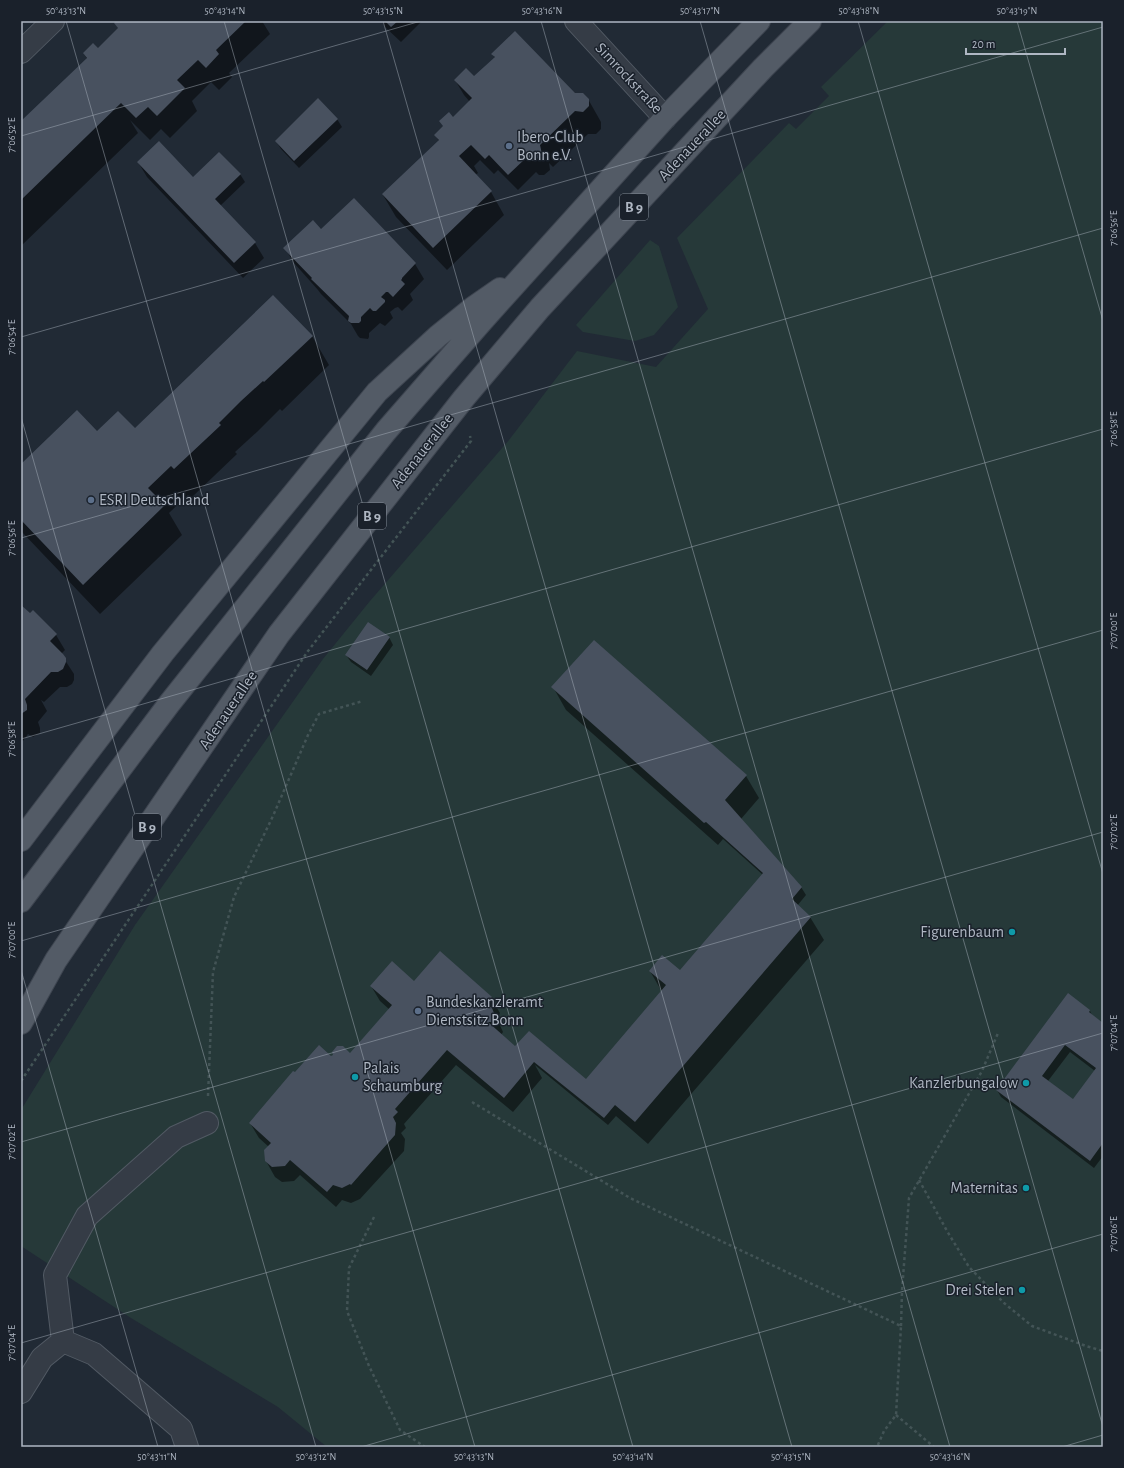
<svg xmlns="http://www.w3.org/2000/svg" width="1124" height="1468" font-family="'Alegreya Sans',sans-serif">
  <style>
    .green { fill: #263939 }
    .shadow { fill: #0007; fill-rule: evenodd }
    .building { fill: #48515f; fill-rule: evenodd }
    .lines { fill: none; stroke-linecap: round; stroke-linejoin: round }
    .minor-casing { stroke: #525a64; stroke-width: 24 }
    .major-casing { stroke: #3e4550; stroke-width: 24 }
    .path { stroke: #435456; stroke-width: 2.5; stroke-dasharray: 3 3; stroke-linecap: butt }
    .minor { stroke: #353c46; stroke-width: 22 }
    .major { stroke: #535b66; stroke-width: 22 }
    .ticks { fill: none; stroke: #afb7c3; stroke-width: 1; stroke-opacity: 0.45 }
    .service-dot { fill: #5c6f8a; stroke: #1a212b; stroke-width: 1.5 }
    .culture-dot { fill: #0f9aa8; stroke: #1a212b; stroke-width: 1.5 }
    .labels { text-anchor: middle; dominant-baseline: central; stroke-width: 3; stroke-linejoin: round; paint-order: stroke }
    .shield { fill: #1a212b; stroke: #828a95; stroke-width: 1 }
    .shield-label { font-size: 15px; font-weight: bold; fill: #afb7c3 }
    .street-label { font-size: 16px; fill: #afb7c3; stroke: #1a212b }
    .poi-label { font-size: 16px; fill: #afb7c3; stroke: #1a212b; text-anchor: start }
    .neatline { fill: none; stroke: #afb7c3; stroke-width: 1.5 }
    .ticks-label { font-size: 10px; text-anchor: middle; fill: #afb7c3 }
  </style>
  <rect width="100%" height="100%" fill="#212a35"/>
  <path class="green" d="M 888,21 L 1103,21 L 1103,1447 L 327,1447 L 278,1407 L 131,1318 L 21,1246 L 21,1110 L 135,925 L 323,659 L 370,601 L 509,440 L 577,351 L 656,367 L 708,309 L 677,238 L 789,123 L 796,129 L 829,96 L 821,87 Z
    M 650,240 L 659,246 L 678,307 L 654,335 L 635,341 L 583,332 L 576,325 Z"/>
  <path class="shadow" d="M 117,21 L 262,21 L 270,34 L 229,73 L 232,77 L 219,90 L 211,82 L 192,101 L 197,111 L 170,138 L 161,129 L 150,140 L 130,120 L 138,133 L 21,246 L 21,123 L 87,59 L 84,54 L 98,49 L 119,29 L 115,23 Z
    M 382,21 L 422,21 L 401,42 L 385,27 Z
    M 493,54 L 574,94 L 588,99 L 601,122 L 601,129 L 596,134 L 588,134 L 553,167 L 549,163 L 550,170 L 544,175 L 539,175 L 536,172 L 518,190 L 498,170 L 494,174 L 480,160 L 474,166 L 478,173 L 475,175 L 491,192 L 504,215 L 447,270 L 396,217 L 383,195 L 439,141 L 435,135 L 470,102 L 464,95 L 455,80 L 474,78 L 495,58 Z
    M 337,119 L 342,127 L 299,168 L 281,149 L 276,141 Z
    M 138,162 L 196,182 L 240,174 L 245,182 L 220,206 L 255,243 L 264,258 L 243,278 L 147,177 Z
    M 354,199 L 415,264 L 424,279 L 410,294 L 413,300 L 402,311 L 398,307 L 395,308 L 390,312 L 393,318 L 385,326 L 380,323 L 369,333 L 369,337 L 368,339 L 360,338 L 358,336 L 351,324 L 321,294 L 318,290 L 294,263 L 285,248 L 321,230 Z
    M 312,336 L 329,365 L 282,411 L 280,409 L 258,431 L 235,452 L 237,454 L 191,498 L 188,495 L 169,513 L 182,535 L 100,614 L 21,531 L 21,466 L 97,433 L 135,430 Z
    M 21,606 L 56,635 L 65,650 L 61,654 L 74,674 L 74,680 L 72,684 L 67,687 L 60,687 L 44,702 L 41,700 L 47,711 L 38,722 L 40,728 L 40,733 L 33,737 L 28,734 L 23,741 L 21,739 Z
    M 389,637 L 393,645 L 371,676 L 351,662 L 346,655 Z
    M 553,687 L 746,776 L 759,798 L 741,819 L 801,887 L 806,895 L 797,906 L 810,917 L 824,940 L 648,1144 L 616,1116 L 608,1125 L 535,1065 L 542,1078 L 513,1112 L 456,1065 L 404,1124 L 406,1128 L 401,1133 L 405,1139 L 404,1151 L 360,1199 L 351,1203 L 342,1200 L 336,1207 L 300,1175 L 294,1181 L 282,1182 L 275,1177 L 266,1161 L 269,1147 L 259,1138 L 250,1123 L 295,1073 L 331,1057 L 350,1055 L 390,1010 L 380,1001 L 371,986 L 414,982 L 491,998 L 500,1013 L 497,1019 L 503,1032 L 501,1035 L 516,1048 L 589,1083 L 662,992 L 650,971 L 680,971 L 763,875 L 723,839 L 718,845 L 566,710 Z
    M 1090,1011 L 1093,1017 L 1103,1024 L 1103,1156 L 1094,1168 L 1001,1097 L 997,1090 ZM 1070,1052 L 1095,1071 L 1073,1100 L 1048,1081 Z"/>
  <path class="building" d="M 116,21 L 246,21 L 216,50 L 219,54 L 206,68 L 198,60 L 177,80 L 185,88 L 157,116 L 148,107 L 136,118 L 121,103 L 21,200 L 21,121 L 87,58 L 83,53 L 93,43 L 98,48 L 118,28 L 114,23 Z
    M 385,21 L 398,21 L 391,27 Z
    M 515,31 L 575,93 L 583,93 L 589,99 L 589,106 L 583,112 L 575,111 L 540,145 L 542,154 L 535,161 L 529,160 L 526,158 L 508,175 L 489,155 L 485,159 L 471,145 L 459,156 L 492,191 L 433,248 L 382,194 L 439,140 L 434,135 L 443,126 L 439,121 L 449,112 L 453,117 L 472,98 L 454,80 L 466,68 L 474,76 L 495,57 L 491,54 Z
    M 318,98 L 338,119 L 294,161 L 275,141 Z
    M 159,141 L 193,177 L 219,152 L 241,174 L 215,199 L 256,242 L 234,263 L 137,162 Z
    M 354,198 L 416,263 L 402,278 L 402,279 L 401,280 L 405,284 L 393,297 L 388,292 L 386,292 L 381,297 L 385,300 L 385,302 L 376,311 L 373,311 L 370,308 L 361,317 L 361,321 L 359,323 L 351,323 L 348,321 L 349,316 L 311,279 L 312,278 L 283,248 L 313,220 L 321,229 Z
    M 273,295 L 313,336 L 264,382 L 263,381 L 241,401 L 219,423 L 221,425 L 174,469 L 171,466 L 148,488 L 165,505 L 83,585 L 21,520 L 21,464 L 77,410 L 97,431 L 118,411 L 135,428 Z
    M 21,605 L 30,613 L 33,610 L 57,634 L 50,641 L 63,654 L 66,658 L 66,662 L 63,669 L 58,672 L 51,672 L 25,699 L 27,705 L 27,710 L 21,714 Z
    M 368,622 L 390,637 L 367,670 L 345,655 Z
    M 594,640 L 747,775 L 725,800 L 802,887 L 792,899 L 811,917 L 635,1122 L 615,1105 L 604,1118 L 534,1062 L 504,1098 L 447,1050 L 395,1109 L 398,1112 L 393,1117 L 396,1123 L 395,1135 L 351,1185 L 350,1184 L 342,1188 L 333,1185 L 327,1192 L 290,1160 L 285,1166 L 272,1167 L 265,1161 L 264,1150 L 271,1143 L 249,1123 L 293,1071 L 295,1072 L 319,1045 L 331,1056 L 333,1055 L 332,1052 L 337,1046 L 343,1046 L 350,1053 L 392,1005 L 370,986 L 392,961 L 414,981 L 440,951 L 492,997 L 489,1001 L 488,1006 L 492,1008 L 495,1016 L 492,1022 L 488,1022 L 515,1046 L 529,1031 L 586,1079 L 666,985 L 649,971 L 662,955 L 680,970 L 763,873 L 706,822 L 704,823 L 551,687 Z
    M 1068,993 L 1090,1010 L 1089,1012 L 1103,1023 L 1103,1143 L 1090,1161 L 996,1090 ZM 1065,1045 L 1096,1068 L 1073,1099 L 1042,1076 Z"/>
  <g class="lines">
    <g class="minor-casing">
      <path id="minor" d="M 576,21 L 665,118
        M 21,52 L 53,21
        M 63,1341 L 55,1275 L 87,1216 L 176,1137 L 207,1123
        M 21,1392 L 42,1358 L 63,1341 L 94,1354 L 181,1429 L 187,1447"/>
    </g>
    <g class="major-casing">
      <path id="major" d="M 21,840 L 163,653 L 377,392 L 438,336 L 474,307 L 500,289
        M 21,901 L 169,704 L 386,431 L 482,321 L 665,118 L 759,21
        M 21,1023 L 56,960 L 279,634 L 464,398 L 540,308 L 763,68 L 810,21"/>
    </g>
    <path class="path" d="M 21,1081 L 308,651 L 471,441 L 470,436
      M 208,1096 L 213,972 L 234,897 L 273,816 L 308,735 L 319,714 L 363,701
      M 472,1102 L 630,1198 L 901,1326 L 896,1415 L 884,1431 L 877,1447
      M 919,1180 L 947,1231 L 969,1267 L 1004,1303 L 1032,1326 L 1086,1346 L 1103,1351
      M 374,1217 L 349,1268 L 347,1311 L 369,1366 L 400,1430 L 425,1447
      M 901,1326 L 902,1291 L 909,1198 L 982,1071 L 998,1033
      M 896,1415 L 934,1447"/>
    <use href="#minor" class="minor"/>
    <use href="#major" class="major"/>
  </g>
  <path class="ticks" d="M 66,21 L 475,1447M 224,21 L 633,1447M 383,21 L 792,1447M 541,21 L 950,1447M 700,21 L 1103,1427M 858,21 L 1103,874M 1017,21 L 1103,321M 21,136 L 421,21M 21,337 L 1103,27M 21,417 L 316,1447M 21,538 L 1103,228M 21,739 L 1103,429M 21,941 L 1103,630M 21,970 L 158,1447M 21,1142 L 1103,832M 21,1343 L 1103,1033M 361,1447 L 1103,1234M 1062,1447 L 1103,1435"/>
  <g class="service-dot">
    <circle cx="509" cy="146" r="4"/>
    <circle cx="91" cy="500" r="4"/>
    <circle cx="418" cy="1011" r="4"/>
  </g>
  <g class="culture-dot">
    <circle cx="1012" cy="932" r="4"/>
    <circle cx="355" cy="1077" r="4"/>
    <circle cx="1026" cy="1083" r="4"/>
    <circle cx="1026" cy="1188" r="4"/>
    <circle cx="1022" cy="1290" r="4"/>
  </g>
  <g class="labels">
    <g class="shield">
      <rect x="620" y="194" width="28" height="26" rx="3"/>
      <rect x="358" y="503" width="28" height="26" rx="3"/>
      <rect x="133" y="814" width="28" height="26" rx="3"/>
    </g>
    <g class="shield-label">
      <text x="634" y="207">B 9</text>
      <text x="372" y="516">B 9</text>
      <text x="147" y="827">B 9</text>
    </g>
    <g class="street-label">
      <text transform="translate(629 78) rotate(47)">Simrockstraße</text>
      <text transform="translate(692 145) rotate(-47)">Adenauerallee</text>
      <text transform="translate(422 451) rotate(-52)">Adenauerallee</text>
      <text transform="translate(228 710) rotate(-56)">Adenauerallee</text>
    </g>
    <g class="poi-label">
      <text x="517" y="137">Ibero-Club<tspan x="517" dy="18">Bonn e.V.</tspan></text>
      <text x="99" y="500">ESRI Deutschland</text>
      <text x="1004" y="932" text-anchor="end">Figurenbaum</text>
      <text x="426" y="1002">Bundeskanzleramt<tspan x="426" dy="18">Dienstsitz Bonn</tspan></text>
      <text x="363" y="1068">Palais<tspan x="363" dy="18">Schaumburg</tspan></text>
      <text x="1018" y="1083" text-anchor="end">Kanzlerbungalow</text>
      <text x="1018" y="1188" text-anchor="end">Maternitas</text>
      <text x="1014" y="1290" text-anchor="end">Drei Stelen</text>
    </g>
  </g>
  <rect width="1124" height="1468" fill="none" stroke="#1a212b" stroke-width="44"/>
  <path d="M966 48v6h99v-6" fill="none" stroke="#afb7c3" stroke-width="2"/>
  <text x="972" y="48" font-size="12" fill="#afb7c3" stroke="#1a212b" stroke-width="3" paint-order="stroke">20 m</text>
  <rect x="22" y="22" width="1080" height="1424" class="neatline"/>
  <g class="ticks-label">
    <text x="66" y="14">50°43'13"N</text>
    <text x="225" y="14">50°43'14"N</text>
    <text x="383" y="14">50°43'15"N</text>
    <text x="542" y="14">50°43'16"N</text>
    <text x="700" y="14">50°43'17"N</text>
    <text x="859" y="14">50°43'18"N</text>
    <text x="1017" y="14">50°43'19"N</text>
    <text transform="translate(11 135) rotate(-90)" y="4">7°06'52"E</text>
    <text transform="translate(1113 228) rotate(-90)" y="4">7°06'56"E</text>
    <text transform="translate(11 337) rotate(-90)" y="4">7°06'54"E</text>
    <text transform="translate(1113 429) rotate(-90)" y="4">7°06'58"E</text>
    <text transform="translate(11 538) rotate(-90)" y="4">7°06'56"E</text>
    <text transform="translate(1113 631) rotate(-90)" y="4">7°07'00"E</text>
    <text transform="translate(11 739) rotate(-90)" y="4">7°06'58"E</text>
    <text transform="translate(1113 832) rotate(-90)" y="4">7°07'02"E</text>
    <text transform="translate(11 940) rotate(-90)" y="4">7°07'00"E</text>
    <text transform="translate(1113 1033) rotate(-90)" y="4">7°07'04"E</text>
    <text transform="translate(11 1142) rotate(-90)" y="4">7°07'02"E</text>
    <text transform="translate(1113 1234) rotate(-90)" y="4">7°07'06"E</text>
    <text transform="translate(11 1343) rotate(-90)" y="4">7°07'04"E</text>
    <text x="157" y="1460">50°43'11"N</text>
    <text x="316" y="1460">50°43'12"N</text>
    <text x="474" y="1460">50°43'13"N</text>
    <text x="633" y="1460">50°43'14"N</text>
    <text x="791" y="1460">50°43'15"N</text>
    <text x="950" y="1460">50°43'16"N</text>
  </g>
</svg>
